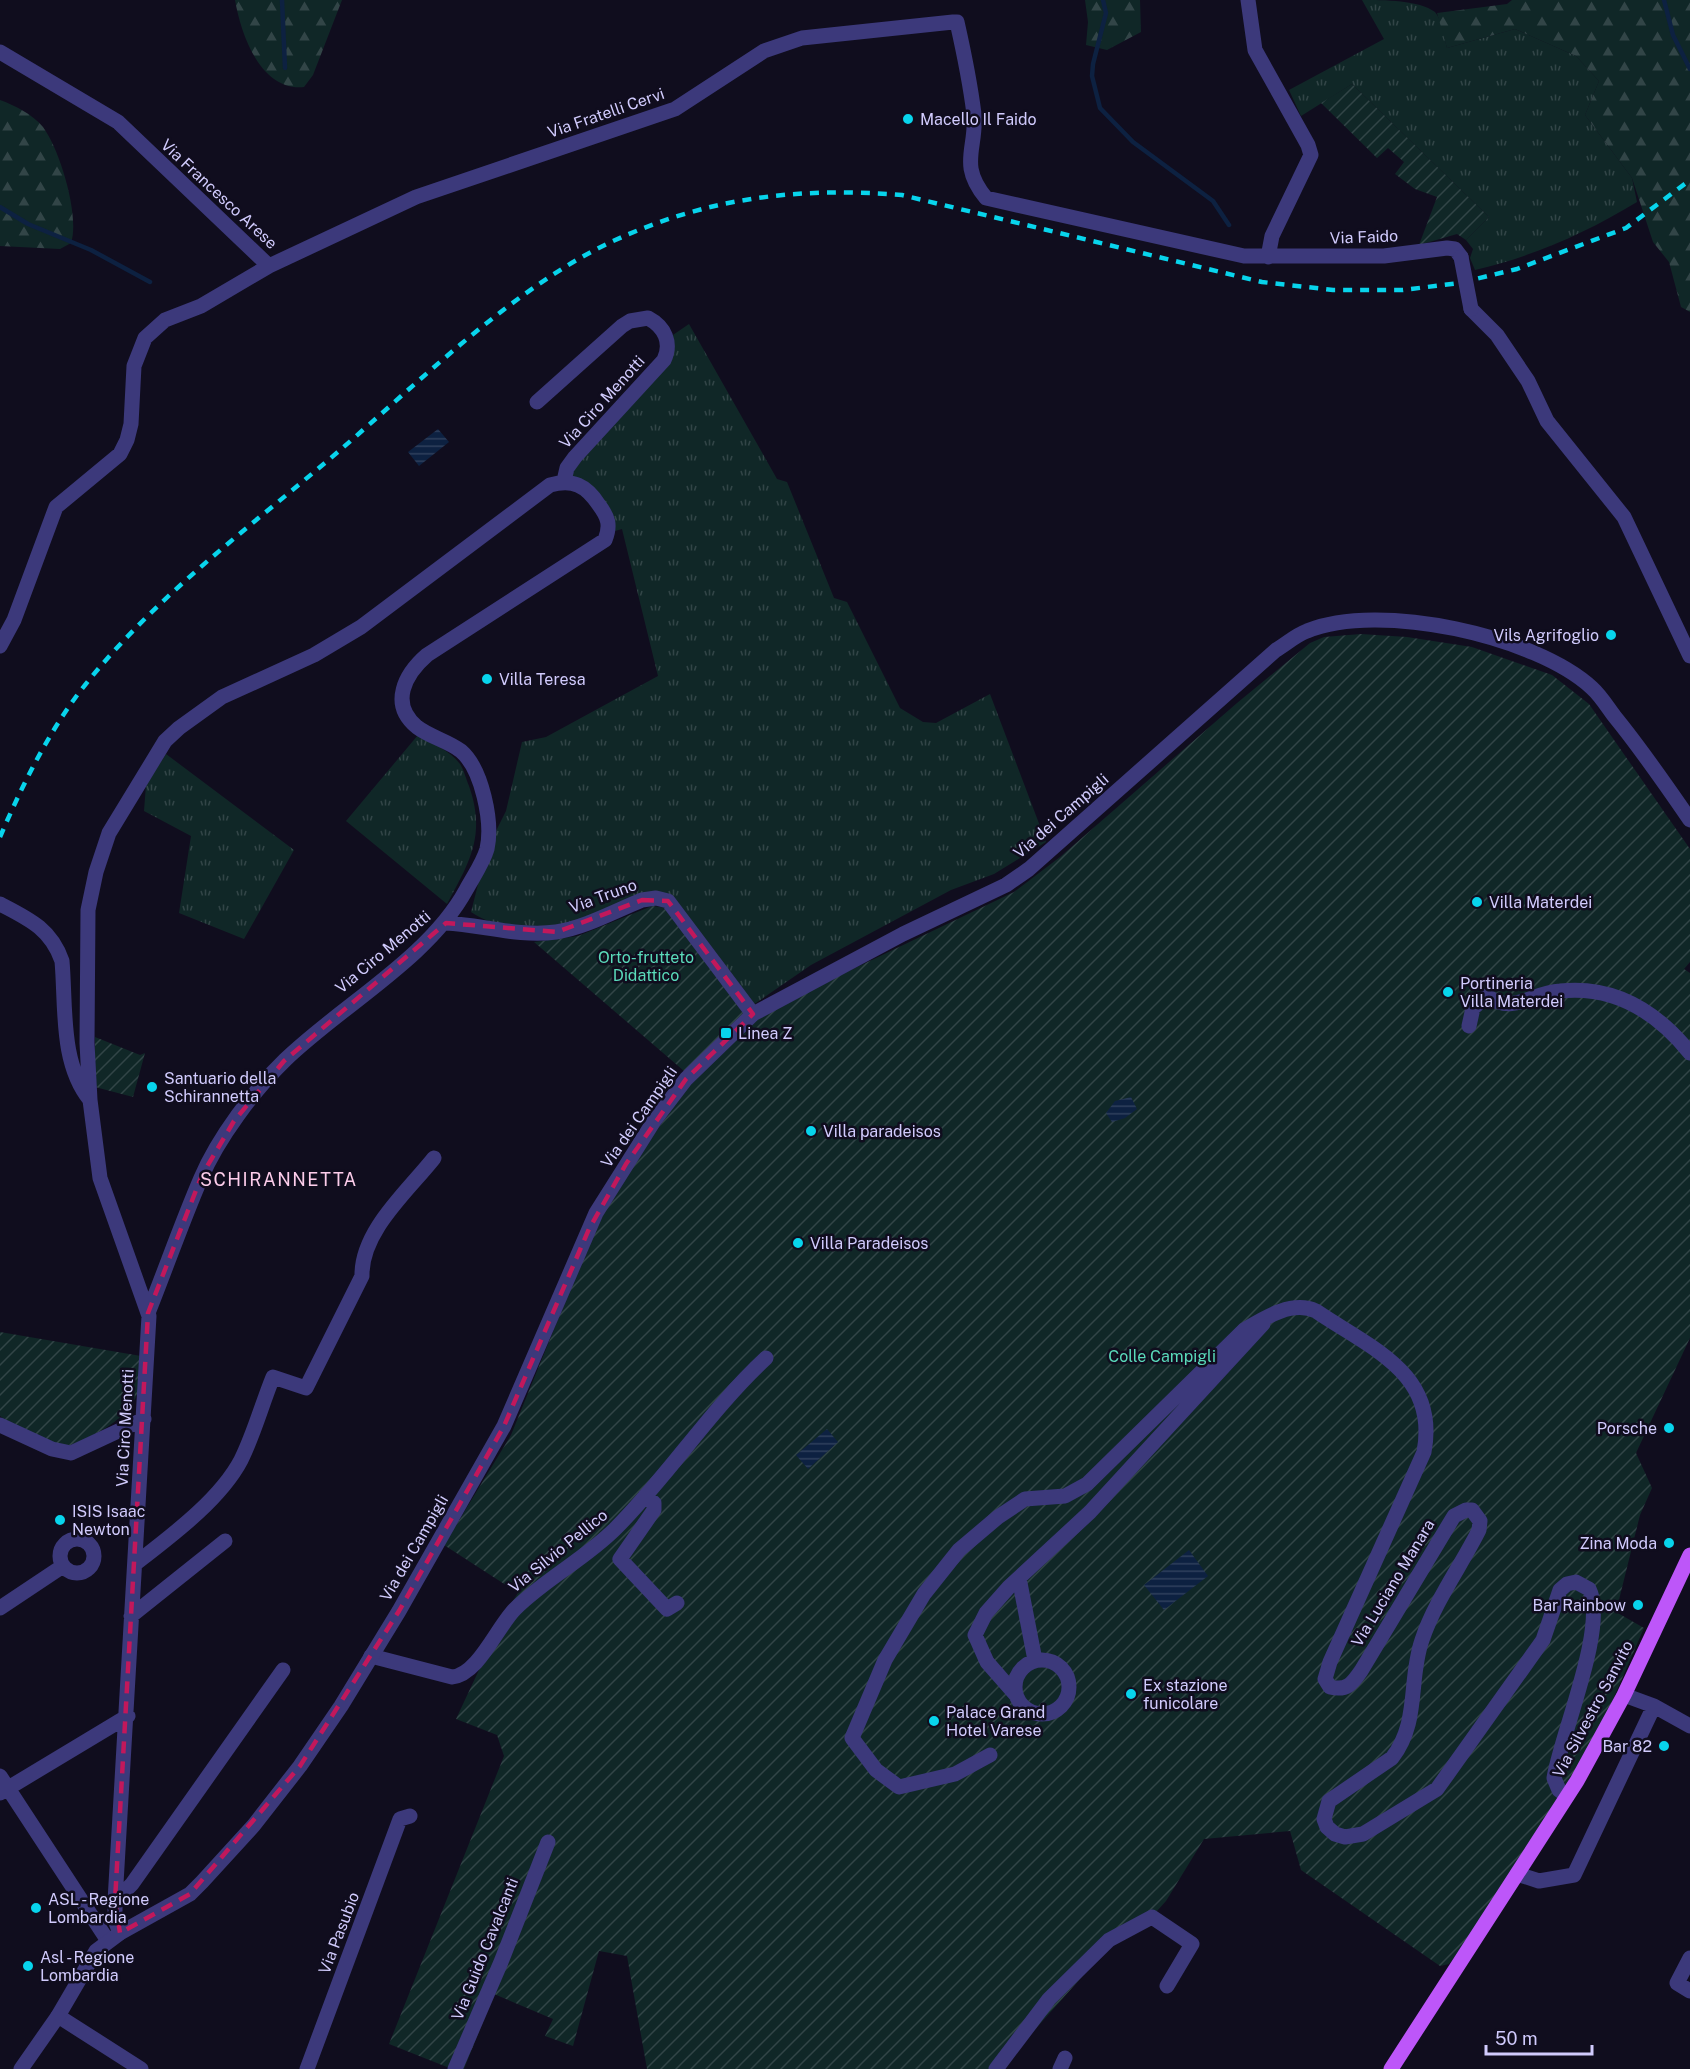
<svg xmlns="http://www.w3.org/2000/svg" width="1690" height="2069" font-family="'Public Sans',sans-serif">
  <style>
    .grass { fill: url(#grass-tufts) }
    .forest { fill: url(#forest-firs) }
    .garden { fill: url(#garden-furrows) }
    .water { fill: url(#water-rules) }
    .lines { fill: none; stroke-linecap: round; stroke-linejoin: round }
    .stream { stroke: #0d2141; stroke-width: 4.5 }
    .minor { stroke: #3c397b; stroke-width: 15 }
    .tertiary { stroke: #3c397b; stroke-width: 15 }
    .primary { stroke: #bd56f9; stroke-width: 15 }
    .rail { stroke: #08d4ec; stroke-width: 4.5; stroke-dasharray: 9 8; stroke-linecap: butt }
    .minor-bridge { stroke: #3c397b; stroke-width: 15 }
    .marked { fill: none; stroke: #c2185b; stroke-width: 4.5; stroke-dasharray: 12 8; stroke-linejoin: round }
    .poi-dot { fill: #08d4ec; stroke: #100d1e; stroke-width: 2 }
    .labels { text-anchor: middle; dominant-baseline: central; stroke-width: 5; stroke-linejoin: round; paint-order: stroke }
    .street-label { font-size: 16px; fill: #d1cbfd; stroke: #100d1e }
    .poi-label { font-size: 16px; fill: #d1cbfd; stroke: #100d1e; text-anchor: start }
    .park-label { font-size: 16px; fill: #5adaba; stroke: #100d1e }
    .neighbourhood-label { font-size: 18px; letter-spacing: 1.5px; fill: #fdcdeb; stroke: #100d1e }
  </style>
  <defs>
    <pattern id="grass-tufts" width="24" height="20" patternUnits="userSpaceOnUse" patternTransform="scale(1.5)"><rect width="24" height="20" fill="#102727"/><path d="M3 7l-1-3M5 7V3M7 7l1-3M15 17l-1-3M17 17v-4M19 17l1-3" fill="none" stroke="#324547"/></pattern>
    <pattern id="forest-firs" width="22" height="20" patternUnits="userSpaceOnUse" patternTransform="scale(1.5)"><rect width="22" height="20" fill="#102727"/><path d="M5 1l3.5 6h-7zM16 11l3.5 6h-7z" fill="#324547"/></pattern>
    <pattern id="garden-furrows" width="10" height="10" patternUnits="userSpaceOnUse" patternTransform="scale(1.5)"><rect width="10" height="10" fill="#102727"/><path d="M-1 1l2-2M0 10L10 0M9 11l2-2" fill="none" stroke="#324547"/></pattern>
    <pattern id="water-rules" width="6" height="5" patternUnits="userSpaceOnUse" patternTransform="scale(1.5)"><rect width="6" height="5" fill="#0d2141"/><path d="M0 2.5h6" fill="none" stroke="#2f405d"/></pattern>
  </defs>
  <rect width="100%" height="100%" fill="#100d1e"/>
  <path class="grass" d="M 1362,0 C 1384,0 1419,0 1435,12 C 1442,20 1444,37 1447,48 L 1515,29 L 1576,56 L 1599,81 L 1585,115 L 1632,178 L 1637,202 C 1586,233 1534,256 1475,270 L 1470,258 L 1473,249 L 1466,240 L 1489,217 L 1352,84 L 1301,116 L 1289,90 L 1384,39 Z
    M 689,324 L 777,479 L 787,482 L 834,598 L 847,602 L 900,708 L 923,722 L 936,723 L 990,694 L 1046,842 L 994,874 L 951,890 L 811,965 L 753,1005 L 668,895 C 612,911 524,948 471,912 L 487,849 L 506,811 L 522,742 L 546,737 L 658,676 L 622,529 L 608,533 L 608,518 L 564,481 L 664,360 L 670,337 Z
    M 418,735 C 433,743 450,751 460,764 C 464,770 466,779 469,786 C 486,835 470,861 447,904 L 346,821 Z
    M 166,754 L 294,850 L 244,939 L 179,913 L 191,836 L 144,811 L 146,785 Z"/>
  <path class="forest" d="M 235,0 L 342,0 L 313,75 L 304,87 C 260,91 241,34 235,0 Z
    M 1085,0 L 1140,0 L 1141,32 L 1107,50 L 1086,45 L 1088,22 Z
    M 1512,0 L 1690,0 L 1690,312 L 1681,307 L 1669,262 L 1653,242 L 1632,178 L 1585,115 L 1599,81 L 1576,56 L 1515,29 L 1447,48 L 1437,13 L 1507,4 Z
    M 0,100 C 16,106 32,114 43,127 C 60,150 80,216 71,243 L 60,249 L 0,246 Z"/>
  <path class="garden" d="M 1352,84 L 1489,217 L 1466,240 L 1457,234 L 1419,245 L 1437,197 L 1415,189 L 1395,174 L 1404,162 L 1388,148 L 1377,158 L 1321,103 Z
    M 1361,634 L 1407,637 L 1472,647 L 1552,675 L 1589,704 L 1690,849 L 1690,962 L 1684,969 L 1690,973 L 1690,1338 L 1636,1453 L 1652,1488 L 1640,1515 L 1616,1612 L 1644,1628 L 1594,1743 L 1469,1939 L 1449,1964 L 1440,1966 L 1301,1870 L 1290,1831 L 1204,1839 L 1166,1901 L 1148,1921 L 1112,1943 L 1000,2069 L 647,2069 L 627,1956 L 599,1951 L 573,2046 L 545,2036 L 553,2019 L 494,1994 L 464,2069 L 452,2069 L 389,2044 L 504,1756 L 497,1735 L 456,1719 L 508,1608 L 518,1593 L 444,1545 L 511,1435 L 600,1216 L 689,1082 L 759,1014 L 1014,892 L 1060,857 L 1237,703 L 1310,643 L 1324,637 Z
    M 652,906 L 668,908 L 749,1010 L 684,1071 L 534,942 L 578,936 Z
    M 95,1037 L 140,1055 L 145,1053 L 133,1097 L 95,1087 Z
    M 0,1332 L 141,1356 C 141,1370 142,1386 135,1399 C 123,1422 89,1439 65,1447 L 9,1423 L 0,1416 Z"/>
  <path class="water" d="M 438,429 L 449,442 L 419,466 L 408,452 Z
    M 1131,1097 L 1137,1109 L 1125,1118 L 1112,1122 L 1106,1113 L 1115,1101 Z
    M 827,1429 L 838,1442 L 808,1469 L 796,1455 Z
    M 1189,1550 L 1208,1576 L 1164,1610 L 1144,1585 Z"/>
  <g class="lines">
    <path class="stream" d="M 282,0 L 285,68
      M 1103,0 L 1106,13 L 1093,64 L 1092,76 L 1100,108 L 1133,142 L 1213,201 L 1229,225
      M 1664,0 L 1673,35 L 1690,69
      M 0,207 L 28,224 L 91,250 L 150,282"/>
    <path class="minor" d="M 1248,0 L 1255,50 L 1308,145 L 1311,155 L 1272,236 L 1268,257
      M 0,52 L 118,122 L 269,266 L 201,306 L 165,320 L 145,338 L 134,366 L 131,424 L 127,440 L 120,454 L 56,507 L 14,620 L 0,646
      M 269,266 L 416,197 L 675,109 L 764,51 L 802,38 L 953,22 L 957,22 C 964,53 970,82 974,114 C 977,149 958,164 986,198 L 1244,256 L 1384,256 L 1447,248 L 1455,249 L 1461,257
      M 1471,309 L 1497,335 L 1528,381 L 1547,421 L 1624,517 L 1690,656
      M 537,402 L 622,326 L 630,321 L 648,318 C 665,327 672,343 664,360 L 575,457 L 567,468 L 564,481
      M 0,904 C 29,919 51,929 62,961 C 66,1007 60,1063 90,1100
      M 446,923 C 482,925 519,937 556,932 C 584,928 615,911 642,900 L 656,898 L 668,901 L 753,1014
      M 1469,1026 L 1473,1008 L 1487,996 C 1514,1015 1530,993 1560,991 C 1615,985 1657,1012 1690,1053
      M 0,1425 L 52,1449 L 71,1453 L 144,1419
      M 645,1496 L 654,1503 L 654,1510 L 620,1559 L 667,1609 L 677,1603
      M60 1556a17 17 0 1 1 34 0a17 17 0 1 1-34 0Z
      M 135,1564 C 171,1536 220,1500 241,1460 C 254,1434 262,1404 273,1377 L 306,1388 L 362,1276 C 361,1231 408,1191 434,1158
      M 1019,1578 L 1035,1660
      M 0,1608 L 63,1566
      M 131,1616 L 225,1541
      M 371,1656 L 452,1677 C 478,1675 497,1627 515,1609 C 545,1579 585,1559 615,1529 C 669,1475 710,1410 766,1358
      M1015 1687a27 27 0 1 1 54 0a27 27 0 1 1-54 0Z
      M 1016,1695 L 987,1662 L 975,1635 L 986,1613 L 1009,1587 L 1090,1512 L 1263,1324
      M 1624,1695 L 1654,1706 L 1690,1726
      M 990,1755 L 955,1774 L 899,1787 L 876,1770 L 852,1738 L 885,1660 L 924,1594 L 959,1550 L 998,1517 L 1025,1499 L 1065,1496 L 1087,1484 L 1244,1330 C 1264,1318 1292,1300 1316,1311 C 1370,1348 1439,1373 1424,1452 L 1330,1662 L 1325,1679 L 1330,1687 C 1347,1691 1352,1684 1361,1671 L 1454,1516 L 1466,1510 L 1472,1510 L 1480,1521 L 1479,1530 C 1461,1566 1435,1601 1422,1640 C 1408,1680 1420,1722 1392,1758 L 1329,1801 L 1324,1819 L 1327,1827 L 1335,1834 L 1345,1837 L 1363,1834 L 1437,1789 L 1543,1640 L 1560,1590 L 1567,1584 L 1576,1582 L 1589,1589 C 1608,1626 1561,1734 1554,1778 L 1559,1790 L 1567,1796
      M 0,1776 L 108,1941
      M 0,1793 L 128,1716
      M 1517,1874 L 1539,1881 L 1574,1875 L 1654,1706
      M 115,1901 L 132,1884 L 283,1670
      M 120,1933 L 115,1920 L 115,1901 L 149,1316 L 100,1178 L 90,1100 L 87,1043 L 88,910 L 96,872 L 109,833 L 165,741 L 179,728 L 222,697 L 314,655 L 361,627 L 550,485 C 573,479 586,485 599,505 C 608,517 611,525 605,540 L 427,655 C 405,674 389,704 417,727 C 430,737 448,741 461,751 C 482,769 493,822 487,849 C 483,863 473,877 466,890 C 429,958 342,1005 285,1060 C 254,1090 218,1138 201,1178 C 182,1222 166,1268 148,1313
      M 1690,1958 L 1677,1983 L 1690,1991
      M 58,2016 L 141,2069
      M 307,2069 L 400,1819 L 410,1816
      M 455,2069 L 501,1962 L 548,1842
      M 996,2069 L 1049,1999 L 1109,1940 L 1152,1917 L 1192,1944 L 1167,1986
      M 1060,2069 L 1065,2058"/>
    <path class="tertiary" d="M 21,2069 L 58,2016 L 96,1951 L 120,1933 L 190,1894 L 202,1882 L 254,1825 L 300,1766 L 341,1706 L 399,1611 L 504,1426 L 596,1213 L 654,1121 L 686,1079 L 753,1014 L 903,934 L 1006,885 L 1029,869 L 1276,650 C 1286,644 1296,635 1307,631 C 1379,601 1536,636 1592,688 C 1601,696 1608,708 1615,717 C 1642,750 1666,785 1690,820"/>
    <path class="primary" d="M 1391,2069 L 1577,1781 L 1624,1695 L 1690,1555"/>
    <path class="rail" d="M 0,837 C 21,788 46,737 78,694 C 150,600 249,528 339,451 C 419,382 516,286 611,242 C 708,197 797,187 902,195 L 1262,282 L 1333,290 L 1403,290 L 1459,283 L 1517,269 L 1626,228 L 1690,180"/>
    <path class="minor-bridge" d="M 1461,257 L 1471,309"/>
  </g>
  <path class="marked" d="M 642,900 L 668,901 L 753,1014 L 686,1079 L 626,1164 L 589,1229 L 504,1426 L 399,1611 L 300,1766 L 190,1894 L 120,1933 L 115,1901 L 148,1313 L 202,1175 L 234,1121 L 284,1061 L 446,923 L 557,932 Z"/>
  <g class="poi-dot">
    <circle cx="908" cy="119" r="6"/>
    <circle cx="1611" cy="635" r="6"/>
    <circle cx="487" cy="679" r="6"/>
    <circle cx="1477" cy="902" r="6"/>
    <circle cx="1448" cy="992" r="6"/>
    <rect x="720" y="1027" width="12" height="12" rx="3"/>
    <circle cx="152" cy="1087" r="6"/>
    <circle cx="811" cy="1131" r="6"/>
    <circle cx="798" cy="1243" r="6"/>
    <circle cx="1669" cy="1428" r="6"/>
    <circle cx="60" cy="1520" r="6"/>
    <circle cx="1669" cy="1543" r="6"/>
    <circle cx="1638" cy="1605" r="6"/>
    <circle cx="1131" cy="1694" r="6"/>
    <circle cx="934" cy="1721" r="6"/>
    <circle cx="1664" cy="1746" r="6"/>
    <circle cx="36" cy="1908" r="6"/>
    <circle cx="28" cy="1966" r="6"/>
  </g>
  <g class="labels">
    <g class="street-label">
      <text transform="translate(606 113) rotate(-19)">Via Fratelli Cervi</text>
      <text transform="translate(219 194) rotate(43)">Via Francesco Arese</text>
      <text transform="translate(1364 237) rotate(-2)">Via Faido</text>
      <text transform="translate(602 402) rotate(-48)">Via Ciro Menotti</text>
      <text transform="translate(1061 816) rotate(-41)">Via dei Campigli</text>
      <text transform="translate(603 896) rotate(-20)">Via Truno</text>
      <text transform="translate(383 952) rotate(-40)">Via Ciro Menotti</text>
      <text transform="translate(639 1117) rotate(-55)">Via dei Campigli</text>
      <text transform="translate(125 1428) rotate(-87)">Via Ciro Menotti</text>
      <text transform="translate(414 1548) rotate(-60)">Via dei Campigli</text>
      <text transform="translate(558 1551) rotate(-39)">Via Silvio Pellico</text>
      <text transform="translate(1393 1583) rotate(-59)">Via Luciano Manara</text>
      <text transform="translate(1593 1709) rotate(-62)">Via Silvestro Sanvito</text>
      <text transform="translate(339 1933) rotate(-69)">Via Pasubio</text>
      <text transform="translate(485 1949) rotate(-68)">Via Guido Cavalcanti</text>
    </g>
    <g class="poi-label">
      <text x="920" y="119">Macello Il Faido</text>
      <text x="1599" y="635" text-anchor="end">Vils Agrifoglio</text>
      <text x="499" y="679">Villa Teresa</text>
      <text x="1489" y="902">Villa Materdei</text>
      <text x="1460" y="983">Portineria<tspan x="1460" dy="18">Villa Materdei</tspan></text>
      <text x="738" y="1033">Linea Z</text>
      <text x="164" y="1078">Santuario della<tspan x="164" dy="18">Schirannetta</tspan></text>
      <text x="823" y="1131">Villa paradeisos</text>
      <text x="810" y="1243">Villa Paradeisos</text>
      <text x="1657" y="1428" text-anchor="end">Porsche</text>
      <text x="72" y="1511">ISIS Isaac<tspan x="72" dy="18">Newton</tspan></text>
      <text x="1657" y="1543" text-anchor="end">Zina Moda</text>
      <text x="1626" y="1605" text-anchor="end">Bar Rainbow</text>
      <text x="1143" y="1685">Ex stazione<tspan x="1143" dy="18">funicolare</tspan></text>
      <text x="946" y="1712">Palace Grand<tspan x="946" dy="18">Hotel Varese</tspan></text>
      <text x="1652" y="1746" text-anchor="end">Bar 82</text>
      <text x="48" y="1899">ASL - Regione<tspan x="48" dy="18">Lombardia</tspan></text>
      <text x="40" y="1957">Asl - Regione<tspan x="40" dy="18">Lombardia</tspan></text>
    </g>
    <g class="park-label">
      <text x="646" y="957">Orto-frutteto<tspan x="646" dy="18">Didattico</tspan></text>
      <text x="1162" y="1356">Colle Campigli</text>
    </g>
    <g class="neighbourhood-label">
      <text x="279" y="1179">SCHIRANNETTA</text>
    </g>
  </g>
  <path d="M1486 2045v9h106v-9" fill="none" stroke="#d1cbfd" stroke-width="3"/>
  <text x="1495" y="2045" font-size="18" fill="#d1cbfd" stroke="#100d1e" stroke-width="4.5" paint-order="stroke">50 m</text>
</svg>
